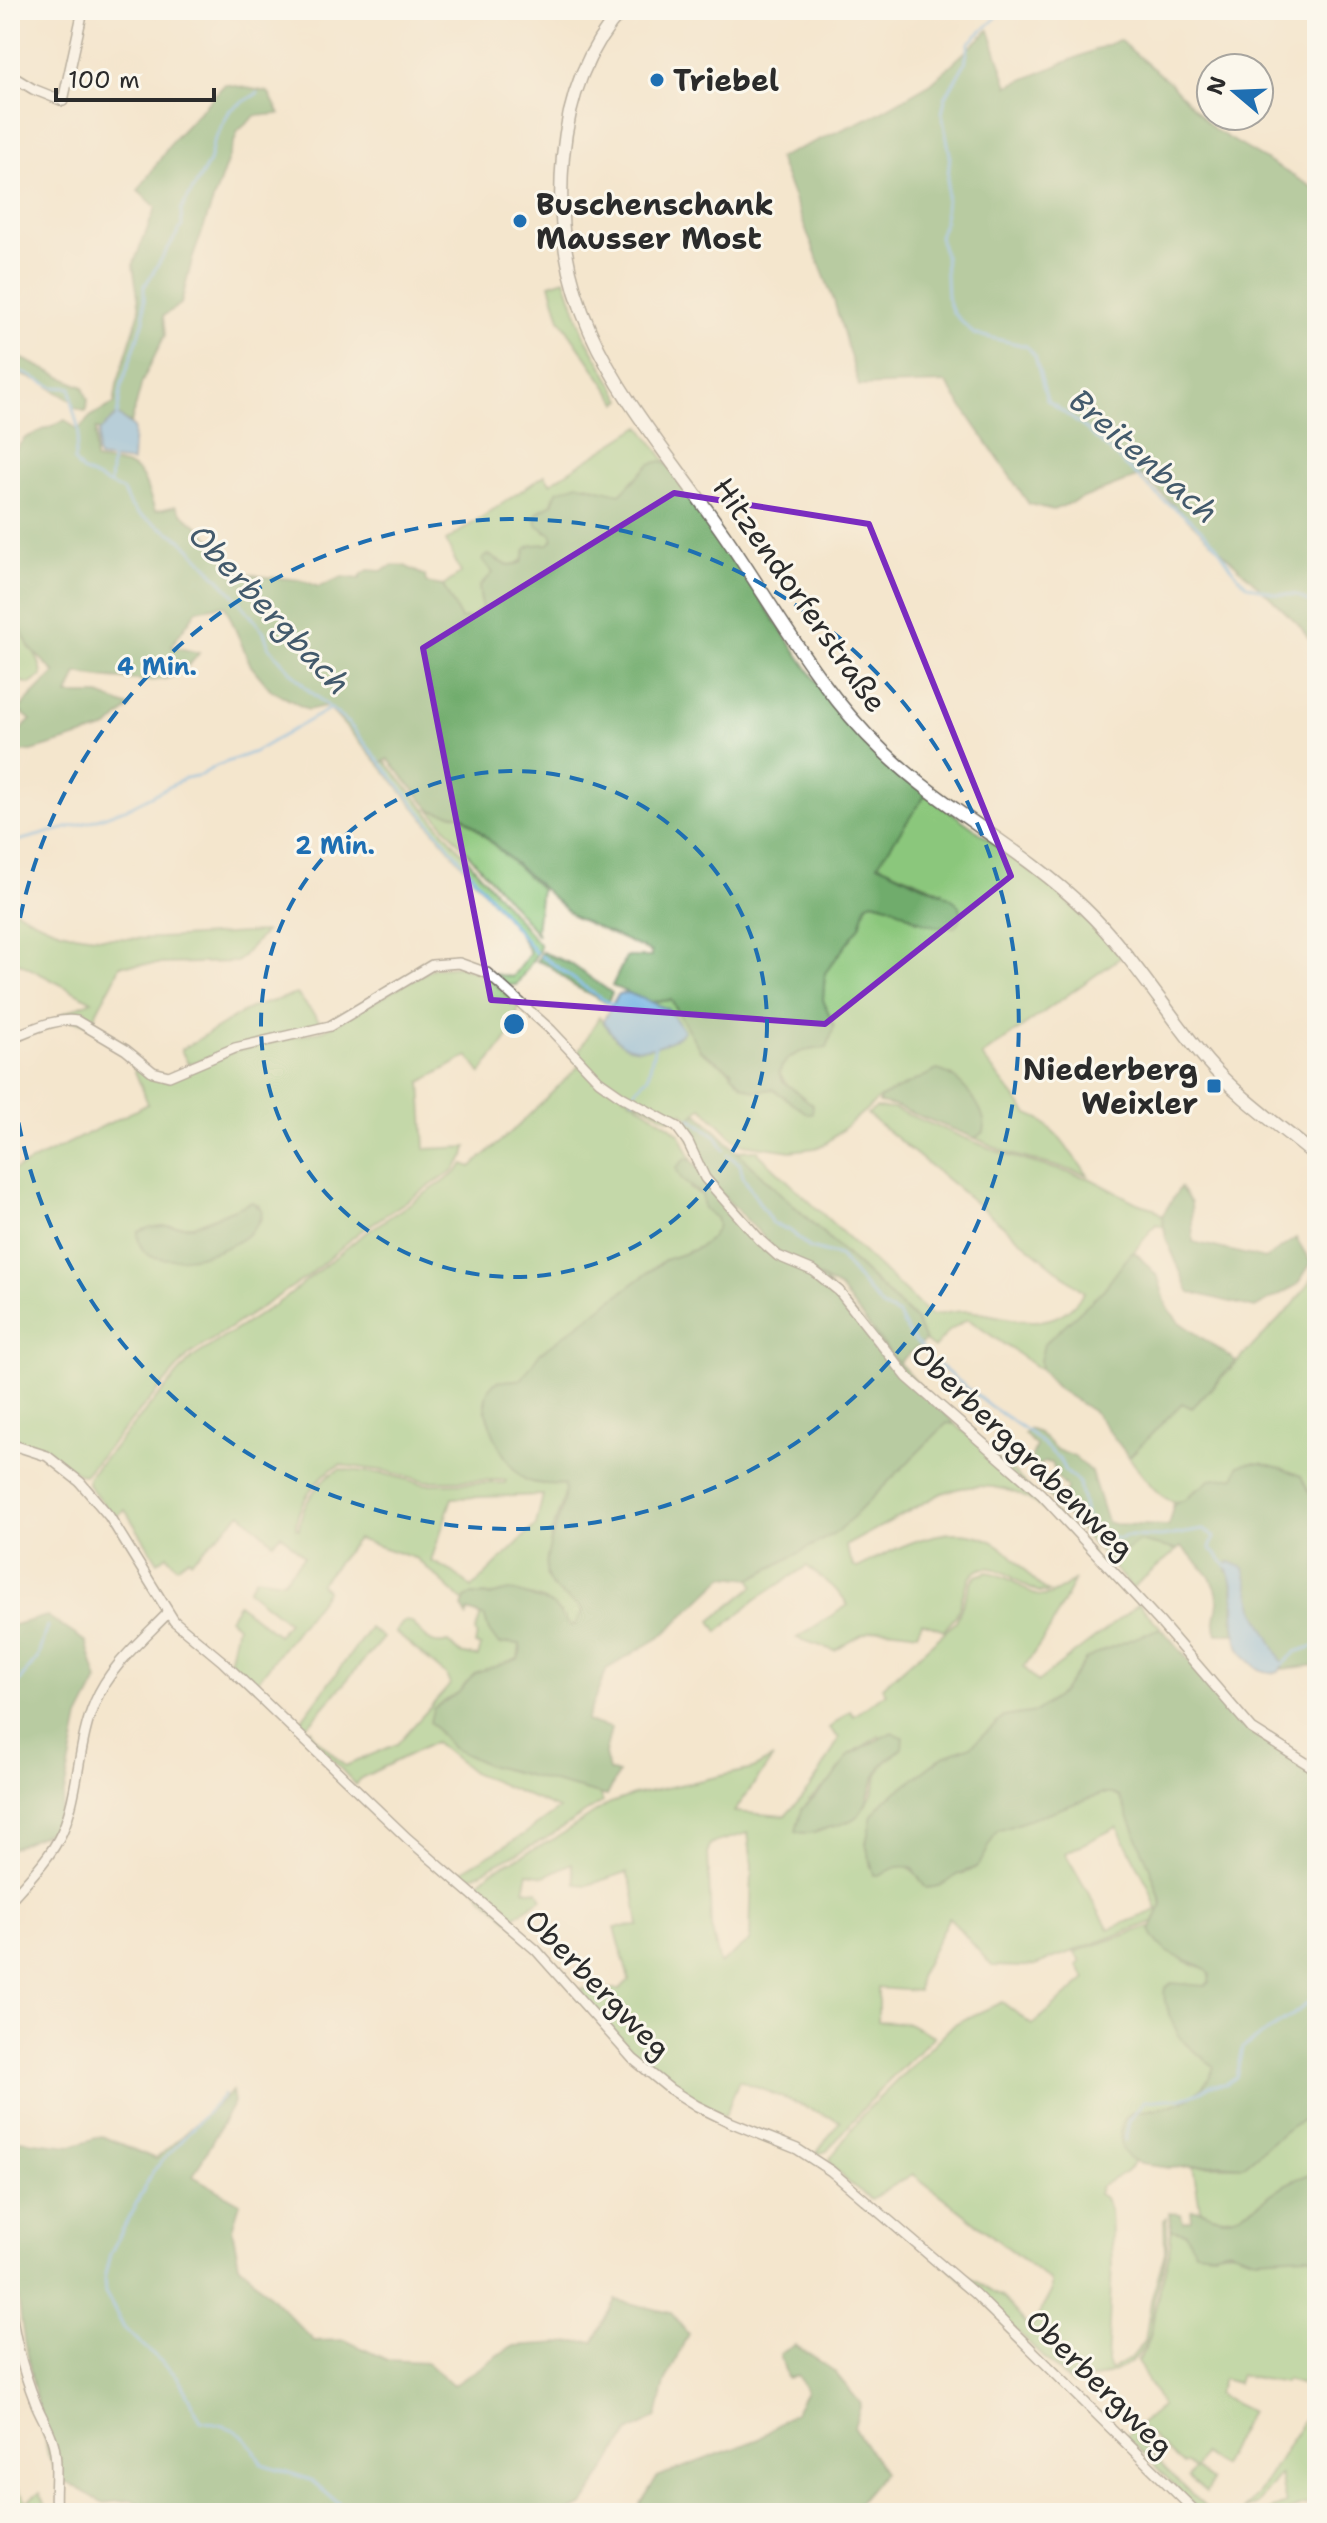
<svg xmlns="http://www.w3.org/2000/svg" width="1327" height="2523" font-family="'Shantell Sans',sans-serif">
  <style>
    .green { fill: #8bc77c; stroke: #5b7954; stroke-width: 2; fill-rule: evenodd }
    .forest { fill: #70ac6c; stroke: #4e6c4c; stroke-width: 2 }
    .water { fill: #6fb2e4; stroke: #4d6e88; stroke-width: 2 }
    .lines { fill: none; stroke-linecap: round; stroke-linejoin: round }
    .stream { stroke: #6fb2e4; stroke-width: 3 }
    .street-casing { stroke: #716c64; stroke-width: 12 }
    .secondary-casing { stroke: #716c64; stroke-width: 15 }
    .street { stroke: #fff; stroke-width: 9 }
    .secondary { stroke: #fff; stroke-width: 12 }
    .marked { fill: none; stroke: #7b2cbf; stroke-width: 6; stroke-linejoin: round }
    .ring { fill: none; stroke: #1f6fb2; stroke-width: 4; stroke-dasharray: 14 10 }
    .poi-dot { fill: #1f6fb2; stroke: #fbf7ec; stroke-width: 3 }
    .labels { text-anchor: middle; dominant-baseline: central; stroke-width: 6; stroke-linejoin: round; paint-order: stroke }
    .poi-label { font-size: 30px; font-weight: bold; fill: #2b2b2b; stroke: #fbf7ec; text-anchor: start }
    .street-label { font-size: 30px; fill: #2b2b2b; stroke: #fbf7ec }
    .water-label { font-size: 32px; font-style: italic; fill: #435a6c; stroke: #fbf7ec }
    .centre { fill: #1f6fb2; stroke: #fbf7ec; stroke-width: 4 }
    .ring-label { font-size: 24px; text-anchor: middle; font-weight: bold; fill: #1f6fb2; stroke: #fbf7ec; stroke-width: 6; stroke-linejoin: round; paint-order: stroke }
  </style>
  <rect width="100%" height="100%" fill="#fbf7ec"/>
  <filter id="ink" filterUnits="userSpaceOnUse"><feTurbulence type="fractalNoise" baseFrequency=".0125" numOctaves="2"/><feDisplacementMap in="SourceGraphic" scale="16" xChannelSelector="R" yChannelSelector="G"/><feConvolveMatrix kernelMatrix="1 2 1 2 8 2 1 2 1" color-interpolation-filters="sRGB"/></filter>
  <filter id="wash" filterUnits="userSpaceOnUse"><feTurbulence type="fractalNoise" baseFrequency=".006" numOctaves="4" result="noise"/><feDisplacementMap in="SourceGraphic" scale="32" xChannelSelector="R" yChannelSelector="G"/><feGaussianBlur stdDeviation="1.8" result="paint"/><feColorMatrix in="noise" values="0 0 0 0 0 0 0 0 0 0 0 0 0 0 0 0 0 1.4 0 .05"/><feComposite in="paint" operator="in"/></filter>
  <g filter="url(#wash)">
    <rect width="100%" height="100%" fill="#f4e6cd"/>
    <path class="green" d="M 565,279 L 584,335 L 622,400 L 618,403 L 560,319 L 550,284 Z
      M 640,426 L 670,467 L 634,479 L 620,495 L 609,493 L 588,485 L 554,496 L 552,504 L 538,511 L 544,531 L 551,533 L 553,539 L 549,545 C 519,548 526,580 489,555 L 483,560 L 493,573 L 479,587 L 482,608 L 471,618 L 461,619 L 443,586 L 461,573 L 446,541 L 545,475 L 550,483 Z
      M 10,605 C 16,626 43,659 42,676 L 30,684 L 10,679 Z
      M 384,760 L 539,944 L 539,951 L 516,985 L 508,985 L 494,974 L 512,977 L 530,953 L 519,933 L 379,764 Z
      M 926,794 C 996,845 1065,890 1121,957 L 982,1056 L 1028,1114 L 1040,1119 L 1057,1135 L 1088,1175 L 1010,1154 L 975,1138 L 984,1132 C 983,1107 968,1093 952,1075 L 880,1098 L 824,1145 L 815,1148 L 791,1151 L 743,1144 L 737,1142 L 702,1107 L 689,1119 L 683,1112 L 669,1119 L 606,1084 L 577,1054 L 599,1017 L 616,1039 L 668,1010 L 650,1002 L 671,1000 L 700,1050 L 760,1091 L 773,1089 L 808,1114 L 779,1073 C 786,1052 807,1049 827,1048 L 834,1026 L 823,1000 L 825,973 L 860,926 L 867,903 L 872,901 L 894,906 L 918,922 L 943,892 L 877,864 Z
      M 434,809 L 463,816 L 541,889 L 536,930 L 538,935 L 431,810 Z
      M 10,907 C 26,916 43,926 61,931 C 116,946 206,934 265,932 L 237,962 L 120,965 C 114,987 97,1003 92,1025 L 63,1018 L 62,1014 L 92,1001 L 10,958 Z
      M 458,966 L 486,975 L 518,1006 C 519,1033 494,1052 481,1074 L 468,1056 L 421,1082 L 425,1149 L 467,1147 L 465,1156 L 454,1170 L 358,1233 L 307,1277 L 189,1355 L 84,1475 L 78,1474 L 49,1452 L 10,1440 L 10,1172 L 148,1104 L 130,1059 L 155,1078 L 168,1081 L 236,1051 L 324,1030 L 433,968 ZM 252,1202 L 259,1205 L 262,1217 C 244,1251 189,1259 153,1257 L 141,1246 L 162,1226 L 193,1226 Z
      M 297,994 L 323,1025 L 188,1064 L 181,1050 L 250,1008 Z
      M 580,1065 L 671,1127 L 680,1135 L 693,1162 L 688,1159 L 690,1189 L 702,1195 L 704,1209 L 716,1217 L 718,1225 C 710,1248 686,1253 664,1260 L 522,1379 L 497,1382 C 494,1386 487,1392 486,1397 C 477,1423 520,1465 535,1483 L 564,1485 L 566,1492 L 552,1531 L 546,1576 L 552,1587 L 583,1610 L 576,1624 L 571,1627 C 565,1622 563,1616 558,1611 C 534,1586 500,1597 471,1595 L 463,1601 L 417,1559 L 357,1539 L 320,1584 L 327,1590 L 254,1686 L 229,1662 L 237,1625 L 229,1618 L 238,1604 L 278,1635 L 288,1622 L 248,1590 L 256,1577 L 283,1581 L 304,1556 L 281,1534 L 273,1542 L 241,1513 L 191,1561 L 189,1558 L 177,1567 L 167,1555 L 158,1562 L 125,1510 L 114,1517 L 88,1485 L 88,1477 L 192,1358 L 285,1298 L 361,1236 L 456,1173 L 464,1164 L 471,1167 L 518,1126 ZM 340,1465 L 386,1471 L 426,1481 L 506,1480 L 505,1483 L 425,1484 L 385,1474 L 340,1469 C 320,1478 300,1506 299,1529 L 296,1528 C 296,1506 319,1473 340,1465 ZM 543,1495 L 536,1525 L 472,1588 L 453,1572 L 431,1561 L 452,1498 Z
      M 876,1108 L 894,1109 L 1009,1156 L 1091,1179 L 1137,1203 L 1154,1208 L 1162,1216 L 1164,1227 L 1156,1224 L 1104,1289 L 1078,1315 L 1040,1360 L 1041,1370 L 969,1320 L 966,1320 L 948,1332 L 934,1348 L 925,1341 L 916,1320 L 736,1151 L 758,1150 L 759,1154 L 931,1316 C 942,1314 956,1310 968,1311 C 1013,1316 1053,1339 1084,1292 L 867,1114 Z
      M 1317,1272 L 1317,1528 L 1313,1522 L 1301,1476 L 1261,1463 L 1238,1472 L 1235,1477 C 1224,1480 1210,1483 1199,1488 C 1193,1491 1190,1497 1185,1500 C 1164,1511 1139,1470 1129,1457 L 1182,1403 L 1192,1408 L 1293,1305 Z
      M 947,1423 L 955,1424 L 1018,1476 L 1092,1552 L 1091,1557 C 1047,1508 1012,1470 942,1493 L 845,1546 L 854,1567 L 857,1568 C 902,1546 957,1513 1004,1549 C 1020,1562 1031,1582 1049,1592 C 1026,1595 1013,1571 991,1568 C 965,1565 964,1599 956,1615 C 953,1621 948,1625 944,1630 L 922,1622 L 917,1633 C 875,1625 870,1629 835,1651 L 797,1638 L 848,1605 L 836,1590 L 807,1566 L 755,1600 L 718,1632 L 711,1621 L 754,1586 L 751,1579 L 839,1531 Z
      M 1070,1519 L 1117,1553 L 1127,1550 L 1139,1541 L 1177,1550 L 1132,1588 Z
      M 988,1572 C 1031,1579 1029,1618 1075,1579 L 1049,1631 L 1024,1667 L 1037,1682 L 1139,1604 L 1161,1628 L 1086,1659 L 1062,1693 L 1036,1712 L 1004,1717 L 971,1746 L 944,1756 L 929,1767 L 873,1815 L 866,1843 L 871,1868 C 890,1867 907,1861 919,1877 C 935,1876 966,1878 977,1866 C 986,1856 990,1841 997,1831 L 1101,1794 C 1107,1794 1114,1792 1119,1797 C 1132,1809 1156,1885 1162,1905 L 1153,1922 L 1035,1965 L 1024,1967 L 992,1966 L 949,1917 L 919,1977 L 918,1991 L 878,1988 L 878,2021 L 908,2023 L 934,2036 L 874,2096 L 827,2151 L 815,2155 L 840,2121 L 739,2080 L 725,2116 C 662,2084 629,2051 584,1998 L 581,1989 L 620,1989 L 629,1980 L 615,1927 L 639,1926 L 634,1893 L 627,1872 L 588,1885 L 576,1884 L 572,1863 L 545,1876 L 528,1873 L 524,1889 L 538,1891 L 542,1899 L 509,1920 L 481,1895 L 474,1886 L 490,1872 L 556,1838 L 608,1804 L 633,1795 L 753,1769 L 773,1758 L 734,1812 L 785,1816 C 808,1793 825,1768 839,1738 L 829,1728 L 850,1711 L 854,1716 L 886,1693 L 882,1687 L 956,1622 L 971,1582 L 976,1576 ZM 879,1736 L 895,1755 C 872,1769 880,1785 867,1803 C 851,1826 836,1823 815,1833 L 809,1800 L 833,1779 L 849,1755 ZM 1117,1827 L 1148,1885 L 1157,1910 L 1109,1929 L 1065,1853 ZM 748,1833 L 752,1865 L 750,1941 L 720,1964 L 711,1927 L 708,1851 L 710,1844 Z
      M 481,1614 L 485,1617 L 489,1631 L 509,1643 L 520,1644 L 518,1659 L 474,1674 L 459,1692 L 433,1709 L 452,1748 L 488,1765 L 601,1794 L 602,1802 L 545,1839 L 467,1879 L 457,1874 L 523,1835 L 559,1809 L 472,1772 L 435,1742 L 361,1778 L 356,1785 L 308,1734 L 311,1729 L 314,1736 L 345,1766 L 397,1744 L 450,1685 L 446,1675 L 395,1632 L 404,1621 L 411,1622 C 423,1633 429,1648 448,1642 L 460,1653 L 478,1657 L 481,1646 L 475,1645 L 477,1634 L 475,1633 Z
      M 370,1628 L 383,1638 L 312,1721 L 304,1727 L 297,1726 Z
      M 1152,1926 L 1151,1930 L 1184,1961 L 1206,1969 L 1210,1974 L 1209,1982 L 1205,1986 L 1191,1986 L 1203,2058 L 1215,2066 C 1203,2103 1165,2109 1132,2112 C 1118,2128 1115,2148 1135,2161 L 1126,2172 L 1101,2186 L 1098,2194 L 1105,2198 L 1110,2209 L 1112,2266 L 1107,2362 L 1110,2370 L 1131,2358 L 1145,2341 L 1151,2300 L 1165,2252 L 1164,2219 L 1166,2218 C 1170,2246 1164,2266 1156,2292 C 1151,2307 1153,2322 1149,2336 C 1140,2368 1100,2378 1072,2384 L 937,2256 L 1003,2298 L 1031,2329 L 1051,2292 L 1051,2282 L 913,2174 L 871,2199 C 858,2189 834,2175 830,2159 L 863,2114 L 954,2024 L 1002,2002 L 1032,2025 L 1086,1979 L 1077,1965 L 1081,1962 L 1074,1952 Z
      M 1317,2111 L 1317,2172 C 1304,2176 1293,2180 1281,2187 C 1252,2206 1235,2229 1200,2209 L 1193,2166 L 1243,2166 L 1286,2130 Z
      M 1171,2230 L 1181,2230 L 1213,2253 C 1236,2247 1282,2254 1308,2255 L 1317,2259 L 1317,2389 L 1286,2380 L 1284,2383 L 1240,2375 L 1237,2383 L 1223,2379 L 1217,2395 L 1250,2411 L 1221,2466 L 1203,2454 L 1195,2468 L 1212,2481 L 1206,2492 L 1188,2477 L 1194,2469 L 1186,2463 L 1183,2465 L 1143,2429 L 1135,2439 L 1211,2513 L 1202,2513 L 1125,2436 L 1162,2406 L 1137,2361 C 1154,2342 1151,2323 1157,2300 C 1163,2275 1171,2256 1171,2230 Z
      M 1311,2408 L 1317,2410 L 1317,2501 L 1282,2513 L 1262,2513 L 1286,2504 L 1280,2475 L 1257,2504 L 1243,2511 L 1259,2492 Z
      M 10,2479 L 27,2502 L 40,2492 L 50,2513 L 10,2513 Z"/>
    <path class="forest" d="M 989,30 L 1008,86 L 1119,40 L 1168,81 L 1215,130 L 1317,190 L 1317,649 L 1298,624 L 1142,475 L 1053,510 L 1029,504 L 946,383 L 859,386 L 834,301 L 778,158 L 875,115 L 931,83 Z
      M 225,84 L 268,92 L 280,114 L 255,116 L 238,131 L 192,260 L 181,304 L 163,316 L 165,335 L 142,382 L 131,424 L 117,415 L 101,430 L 96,429 L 95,460 C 143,467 139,464 155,511 L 176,506 C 183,517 191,520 199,527 C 215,543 229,567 250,574 C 274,581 294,574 318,587 L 343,577 L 360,579 L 361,575 L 368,570 L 381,571 L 394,565 L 405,566 L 425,576 L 426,583 L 443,586 L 461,619 L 471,618 L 482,608 L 479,587 L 493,573 L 483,560 L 484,557 L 489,555 C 500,563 509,569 522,562 L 526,549 L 532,545 L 549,544 L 553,539 L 551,534 L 537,525 L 536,514 L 552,504 L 557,491 L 578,484 L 620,494 L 650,464 L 662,461 L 670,467 L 832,704 L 926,794 L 878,864 C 889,869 901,875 913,881 C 930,889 979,901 955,927 C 919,931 905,906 873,901 L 867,903 L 860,926 L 825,973 L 823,1000 L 834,1026 L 827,1048 C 807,1049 786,1052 779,1073 L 783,1081 L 813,1105 L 812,1114 L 808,1114 L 773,1089 L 754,1091 L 742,1085 L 731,1073 L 732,1071 L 700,1050 L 671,1000 L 650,1002 L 612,986 L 626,957 L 651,957 L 651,952 L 574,917 L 463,816 L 431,810 L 388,759 L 379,764 L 329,708 L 325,706 L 308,710 L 271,690 L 251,666 L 225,605 L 197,610 L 171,646 L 199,653 C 192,664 178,675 165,679 C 150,683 92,677 77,673 L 68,695 L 99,695 L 130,707 L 108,728 L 32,751 L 10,753 L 10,740 L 31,720 L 18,710 L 55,673 L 29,647 L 10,605 L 10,456 L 25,438 L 65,420 L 78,430 L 92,415 L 114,404 L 117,384 L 140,310 L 133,265 L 156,207 L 138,191 L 174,139 Z
      M 10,353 L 83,387 L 88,400 L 86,412 L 73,407 L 72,401 L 55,391 L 44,382 L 24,376 L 10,367 Z
      M 542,952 L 571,964 L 612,993 L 607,1003 L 572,985 L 550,966 L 537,961 Z
      M 937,1070 C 957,1073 990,1111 984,1132 L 975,1138 L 894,1106 L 879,1103 L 880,1098 Z
      M 697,1112 L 765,1179 L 916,1321 L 925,1341 L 898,1363 L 840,1289 L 780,1254 L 711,1183 L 687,1134 L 687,1121 Z
      M 686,1158 L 693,1162 L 758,1242 L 825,1282 L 955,1424 L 947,1423 L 839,1531 L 751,1579 L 725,1576 L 662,1636 L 607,1669 L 586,1721 L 611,1728 L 605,1754 L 609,1771 L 618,1774 L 607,1796 L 488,1765 L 452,1748 L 430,1722 L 433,1709 L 459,1692 L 474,1674 L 518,1659 L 521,1651 L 520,1644 L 509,1643 L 499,1645 L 489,1631 L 485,1617 L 468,1611 L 467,1616 L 462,1607 L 465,1598 L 471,1595 L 490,1596 L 508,1591 L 517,1592 L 553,1605 L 571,1626 L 576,1624 L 583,1610 C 574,1602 561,1596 553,1587 C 531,1564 570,1508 564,1485 C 552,1483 537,1486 526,1480 C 506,1469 473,1405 491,1386 C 498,1378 512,1382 522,1379 L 539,1354 L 665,1260 C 686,1253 710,1248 718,1225 L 716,1218 L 704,1209 L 702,1195 L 682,1180 L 676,1168 Z
      M 1180,1187 L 1191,1203 L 1193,1242 L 1265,1259 L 1296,1238 L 1311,1263 L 1297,1285 L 1255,1308 L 1189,1292 L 1166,1238 L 1162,1216 Z
      M 252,1202 L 262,1210 C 258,1248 184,1265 154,1257 C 143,1255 137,1242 138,1232 L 148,1228 L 162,1226 L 193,1226 Z
      M 1131,1253 L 1136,1253 L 1158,1277 L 1167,1307 L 1179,1322 L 1236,1361 L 1192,1408 L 1182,1403 L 1129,1457 L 1095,1413 L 1058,1389 L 1047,1377 L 1041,1370 L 1040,1360 L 1044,1344 L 1104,1289 Z
      M 1029,1429 L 1039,1433 L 1057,1450 L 1075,1457 L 1091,1472 L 1107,1522 L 1114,1524 L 1168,1526 L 1174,1503 L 1185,1500 L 1210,1480 L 1235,1477 L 1238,1466 C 1258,1458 1282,1468 1301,1476 L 1316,1504 L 1313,1522 L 1317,1528 L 1317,1665 L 1282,1669 L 1283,1664 L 1254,1608 L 1244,1568 L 1227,1570 C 1239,1588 1230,1612 1235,1634 L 1217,1634 C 1212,1621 1217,1615 1218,1602 C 1219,1579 1196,1562 1181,1547 L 1177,1550 L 1139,1541 L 1127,1550 L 1117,1553 L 1070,1519 L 1043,1490 L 1047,1489 L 1057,1495 L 1066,1493 L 1067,1488 L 1057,1477 L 1052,1463 L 1045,1462 L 1037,1466 L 1030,1462 L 1036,1446 L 1024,1434 Z
      M 47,1616 L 86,1642 L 98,1681 L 79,1718 L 57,1828 L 10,1849 L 10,1626 Z
      M 1161,1628 L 1250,1732 L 1317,1774 L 1317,2111 L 1286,2130 L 1243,2166 L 1220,2164 L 1170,2168 L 1141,2164 L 1129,2158 L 1122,2149 L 1120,2132 L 1124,2120 L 1132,2112 C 1165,2109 1203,2103 1214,2066 C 1205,2059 1192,2051 1184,2042 C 1175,2030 1161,2003 1165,1988 L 1171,1983 L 1205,1986 L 1209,1982 L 1210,1974 C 1195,1955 1166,1965 1150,1930 L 1162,1904 L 1154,1878 L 1120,1797 L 1113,1794 L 1101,1794 L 997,1831 C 990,1841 987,1856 978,1865 C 973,1871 967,1869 960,1873 C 947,1880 945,1887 926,1888 L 912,1868 C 898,1865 894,1867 882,1875 L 874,1875 L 866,1844 L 872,1815 L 884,1801 L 944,1756 L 971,1746 L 1004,1717 L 1036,1712 L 1062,1693 L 1086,1659 L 1104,1650 Z
      M 892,1732 L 903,1737 L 902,1748 C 894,1756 884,1760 879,1770 C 861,1803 873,1819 827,1828 C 815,1831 809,1836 796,1831 L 802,1809 L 833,1779 L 849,1755 Z
      M 232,2091 L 234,2102 L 193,2176 L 240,2203 L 232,2229 L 239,2264 L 314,2341 L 345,2340 L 387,2360 L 427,2362 L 453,2386 L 512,2346 L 594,2341 L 616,2300 L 671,2313 L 688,2334 L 665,2383 L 657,2417 L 629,2432 L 583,2505 L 567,2513 L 155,2513 L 132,2500 L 104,2503 L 59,2478 L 48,2455 L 24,2341 L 10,2235 L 10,2139 L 71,2146 L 102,2136 L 156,2159 Z
      M 1317,2172 L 1317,2259 L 1308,2255 L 1255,2258 L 1228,2249 L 1213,2253 L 1195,2251 L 1186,2233 L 1171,2230 L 1169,2213 L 1181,2214 L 1183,2222 L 1192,2220 L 1191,2210 C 1206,2208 1217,2222 1233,2217 C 1250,2212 1263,2200 1277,2190 C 1289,2181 1302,2177 1317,2172 Z
      M 795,2345 L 834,2371 L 861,2404 L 854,2427 L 884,2473 L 859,2502 L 855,2513 L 635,2513 L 657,2477 L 759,2439 L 795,2411 L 806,2392 L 798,2376 L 787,2378 L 780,2354 Z"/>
    <path class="water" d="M 117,415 L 134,428 L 132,462 L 99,458 L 97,453 L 99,432 Z
      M 628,993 L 668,1009 L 684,1031 C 672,1044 642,1054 624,1045 C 615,1040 609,1029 603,1021 L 618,994 Z
      M 1230,1562 L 1244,1568 L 1254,1608 L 1283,1664 L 1279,1672 C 1269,1675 1263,1672 1255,1666 C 1228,1645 1236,1619 1234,1589 C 1233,1580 1229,1574 1226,1565 Z"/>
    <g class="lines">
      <path class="stream" d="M 1000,10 L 996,18 L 969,43 L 965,63 L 945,98 L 942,114 L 950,154 L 944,223 L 939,236 L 945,256 L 947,297 L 953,313 L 974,334 L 1026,346 L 1035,356 L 1047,400 L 1085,428 L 1163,500 L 1191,520 L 1216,545 L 1236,574 L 1247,585 L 1276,594 L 1297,595 L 1311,603 L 1317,611
        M 10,366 L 53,387 L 71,388 L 73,409 L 79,431 L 74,461 L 82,471 L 123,491 L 129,504 L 138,514 L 181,539 L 233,594 L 264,632 L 269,647 L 306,688 L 349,724 L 536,953
        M 117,416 L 122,384 L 144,320 L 144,287 L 182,226 L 181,210 L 209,162 L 213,143 L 230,110 L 258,93
        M 110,483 L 112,459
        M 10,843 L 89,822 L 130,807 L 186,778 L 201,775 L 216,766 L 254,752 L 329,709
        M 541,956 C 567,972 588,993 615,1006
        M 635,1099 L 632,1098 L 636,1089 L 648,1077 L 656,1040
        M 690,1118 L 716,1136 L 724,1150
        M 728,1155 L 740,1164 L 743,1177 L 772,1223 L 789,1230 L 810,1248 L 839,1256 L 882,1307 L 899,1315 L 908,1333 L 922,1348
        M 937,1364 L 990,1406 L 1033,1435 L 1059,1459 L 1065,1471 L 1079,1483 L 1085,1514 L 1093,1528 L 1117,1539 L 1128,1536 L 1161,1537 L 1203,1530 L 1214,1536 L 1210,1548 L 1227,1566
        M 1279,1664 L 1283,1664 L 1296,1652 L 1317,1645
        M 10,1692 L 37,1659 L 47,1626
        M 223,2095 L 153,2171 L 110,2254 L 104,2279 L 105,2292 L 124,2328 L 177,2376 L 201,2421 C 239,2429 243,2429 262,2464 L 311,2480 L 350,2513
        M 1125,2140 L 1129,2121 L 1144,2101 L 1181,2098 L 1199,2093 L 1211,2085 L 1226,2084 L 1236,2077 L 1242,2048 L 1290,2017 L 1317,1996"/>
    </g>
  </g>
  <g filter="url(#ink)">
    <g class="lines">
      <g class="street-casing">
        <path id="street" d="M 1309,10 L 1317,20
          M 10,75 L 33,89 L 63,101 L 83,10
          M 10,1038 C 30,1031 55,1017 77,1021 L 126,1050 L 153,1072 L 169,1076 L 235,1048 L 330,1026 L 432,965 L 459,963 L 487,973 L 551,1030 L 599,1081 L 622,1097 L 677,1127 L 688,1142 L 705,1178 L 760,1240 L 778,1256 L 814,1271 L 839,1291 L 907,1377 L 1041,1494 L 1159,1621 L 1252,1729 L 1317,1770
          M 10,1444 L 47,1456 L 80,1482 L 109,1516 L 174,1621 L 222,1661 L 407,1838 L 536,1950 L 633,2059 L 670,2089 L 697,2106 L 730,2122 L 797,2149 L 831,2171 L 975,2294 L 1197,2513
          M 10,1900 C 28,1880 51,1857 62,1832 C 80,1791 77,1743 95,1702 C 109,1667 142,1640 168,1613
          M 10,2296 C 12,2332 23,2371 36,2404 C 41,2416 48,2427 52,2439 C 60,2462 53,2489 56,2513"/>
      </g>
      <g class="secondary-casing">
        <path id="secondary" d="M 622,10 C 585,51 568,102 563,156 C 547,327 639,410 728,540 C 777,612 819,690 883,751 C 944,810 1022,848 1084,908 C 1131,953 1165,1011 1207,1061 C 1239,1098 1280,1126 1317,1157"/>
      </g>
      <use href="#street" class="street"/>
      <use href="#secondary" class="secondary"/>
    </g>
  </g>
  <path d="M0 0H1327V2523H0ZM 674,493 L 869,524 L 1011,876 L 825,1024 L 491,1000 L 423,648 Z" fill="#f4e6cd" fill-opacity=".55" fill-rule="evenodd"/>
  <path class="marked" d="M 674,493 L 869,524 L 1011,876 L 825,1024 L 491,1000 L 423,648 Z"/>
  <g class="ring">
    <circle cx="514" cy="1024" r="253"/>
    <path d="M10 989A505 505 0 1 1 10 1059"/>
  </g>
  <g class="poi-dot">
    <circle cx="657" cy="80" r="8"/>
    <circle cx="520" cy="221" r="8"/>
    <rect x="1206" y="1078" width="16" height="16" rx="4"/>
  </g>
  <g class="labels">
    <g class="poi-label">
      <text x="673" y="80">Triebel</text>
      <text x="536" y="204">Buschenschank<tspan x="536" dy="34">Mausser Most</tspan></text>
      <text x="1198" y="1069" text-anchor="end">Niederberg<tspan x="1198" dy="34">Weixler</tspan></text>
    </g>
    <g class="street-label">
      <text transform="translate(800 595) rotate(55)">Hitzendorferstraße</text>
      <text transform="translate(1023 1451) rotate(44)">Oberberggrabenweg</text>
      <text transform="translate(598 1984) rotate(46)">Oberbergweg</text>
      <text transform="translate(1100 2383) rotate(45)">Oberbergweg</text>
    </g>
    <g class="water-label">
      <text transform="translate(1144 456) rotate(41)">Breitenbach</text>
      <text transform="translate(270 609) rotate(47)">Oberbergbach</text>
    </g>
  </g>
  <circle cx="514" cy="1024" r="12" class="centre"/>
  <g class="ring-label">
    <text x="157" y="675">4 Min.</text>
    <text x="335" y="854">2 Min.</text>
  </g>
  <rect width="1327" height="2523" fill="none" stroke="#fbf7ec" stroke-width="40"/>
  <g transform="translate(1235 92) rotate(289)"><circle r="38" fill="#fbf7ec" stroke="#a8a59f" stroke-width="2"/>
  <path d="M0-6L14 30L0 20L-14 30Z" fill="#1f6fb2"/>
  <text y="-12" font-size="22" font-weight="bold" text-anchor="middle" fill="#2b2b2b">N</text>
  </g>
  <path d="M56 88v12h158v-12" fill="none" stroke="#2b2b2b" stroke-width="4"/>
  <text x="68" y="88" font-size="24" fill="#2b2b2b" stroke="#fbf7ec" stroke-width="6" paint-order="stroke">100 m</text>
</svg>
